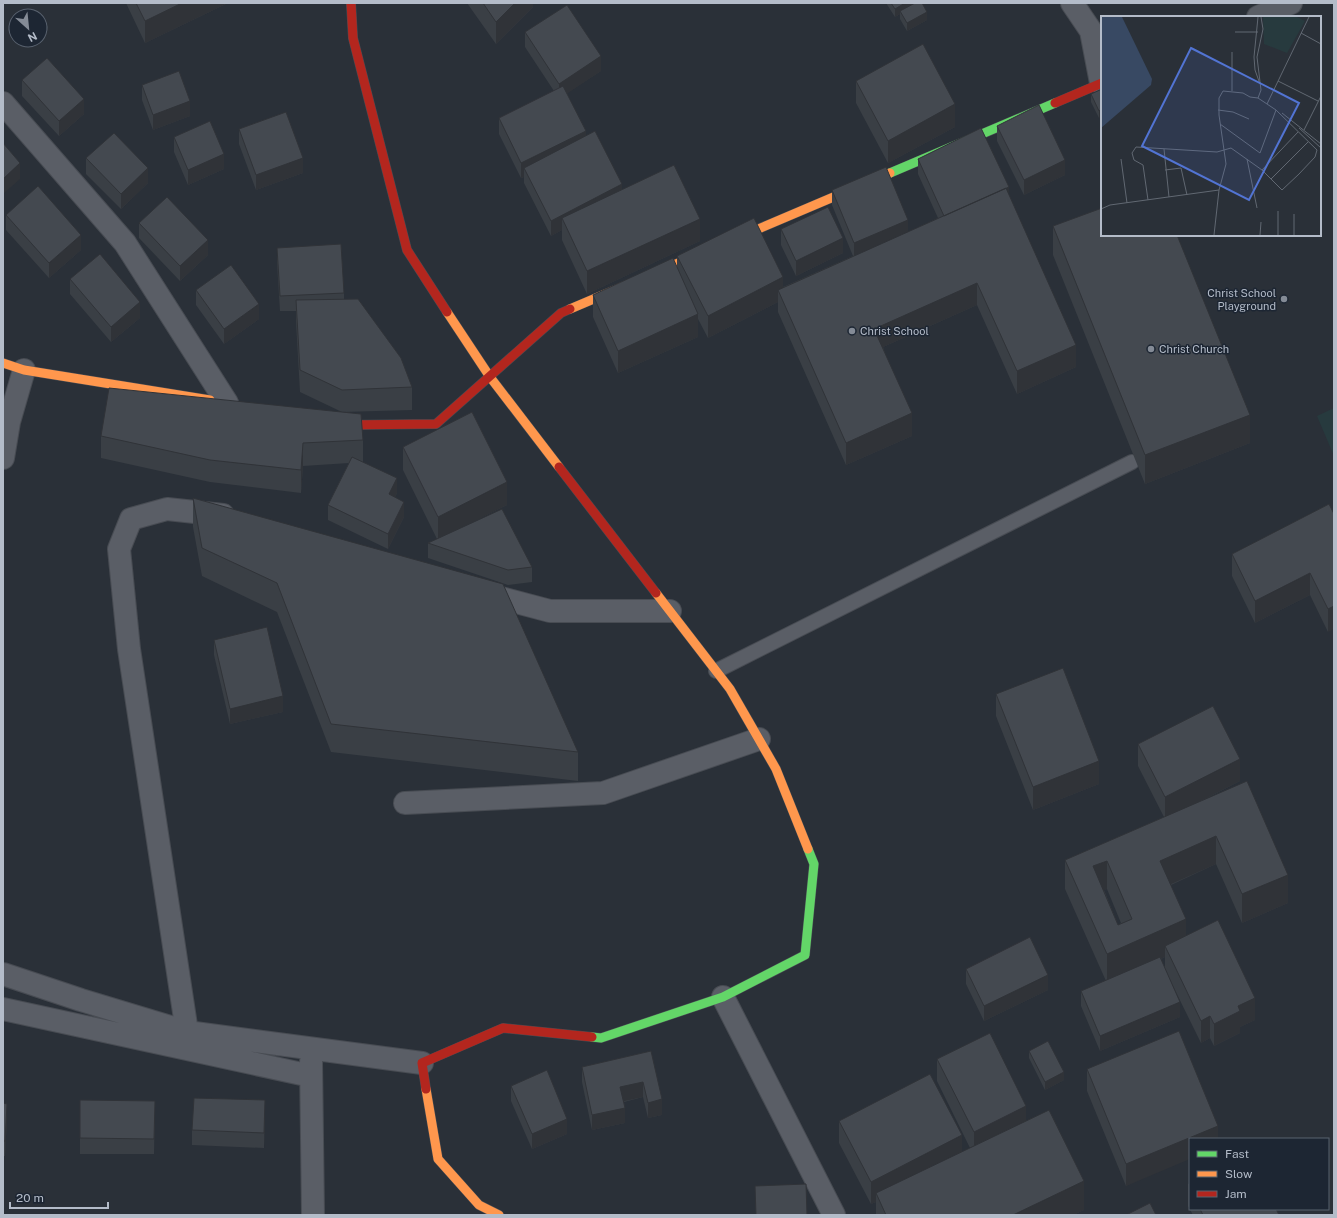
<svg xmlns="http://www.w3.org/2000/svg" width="1337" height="1218" font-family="'Public Sans',sans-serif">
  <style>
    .green { fill: #273a3e }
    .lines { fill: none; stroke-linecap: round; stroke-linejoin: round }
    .lane-casing { stroke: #484c53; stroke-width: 16 }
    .street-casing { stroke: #484c53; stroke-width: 24 }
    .fast-casing { stroke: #484c53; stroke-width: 10 }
    .slow-casing { stroke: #484c53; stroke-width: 10 }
    .jam-casing { stroke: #484c53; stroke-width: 10 }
    .lane { stroke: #5a5e66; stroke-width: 14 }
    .street { stroke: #5a5e66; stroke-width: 22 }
    .fast { stroke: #63d668; stroke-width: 9 }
    .slow { stroke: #ff974d; stroke-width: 9 }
    .jam { stroke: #b3261e; stroke-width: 9 }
    .wall { fill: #3a3f45; fill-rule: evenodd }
    .shaded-wall { fill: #303338 }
    .building { fill: #444950; stroke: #303338; fill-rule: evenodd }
    .poi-dot { fill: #848b96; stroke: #1d2633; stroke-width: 1.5 }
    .labels { text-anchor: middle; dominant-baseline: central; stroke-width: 3; stroke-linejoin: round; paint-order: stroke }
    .poi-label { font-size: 11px; fill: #b4bcc9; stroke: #1d2633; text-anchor: start }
    .inset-road { fill: none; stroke: #616872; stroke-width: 1 }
    .view { fill: #5274d3; fill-opacity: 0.15; stroke: #5274d3; stroke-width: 2 }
    .inset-edge { fill: none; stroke: #b4bcc9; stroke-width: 2 }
  </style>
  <rect width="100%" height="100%" fill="#2a3038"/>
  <path class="green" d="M 1334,408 L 1334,456 L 1317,416 Z"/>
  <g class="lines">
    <g class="lane-casing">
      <path id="lane" d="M 716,671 L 1132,462"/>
    </g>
    <g class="street-casing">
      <path id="street" d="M 1072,3 L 1091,31 L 1101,83
        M 1258,17 L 1291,3
        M 3,103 L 125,243 L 227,403
        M 3,458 L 9,422 L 24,370
        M 482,593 L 550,611 L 670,611
        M 405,803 L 603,793 L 759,739
        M 3,974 L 81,1000 L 187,1032 L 422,1063
        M 723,997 L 834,1215
        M 3,1009 L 311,1076
        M 187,1032 L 129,649 L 119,549 L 131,519 L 167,509 L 223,515
        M 311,1062 L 313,1215"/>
    </g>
    <g class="fast-casing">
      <path id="fast" d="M 890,173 L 1055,103
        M 592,1037 L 601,1038 L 723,997 L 805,955 L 814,864 L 808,849"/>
    </g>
    <g class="slow-casing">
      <path id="slow" d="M 570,309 L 890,173
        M 447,312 L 490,377 L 559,467
        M 3,363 L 24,370 L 210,400
        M 656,593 L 730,689 L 776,769 L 808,849
        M 426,1089 L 438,1159 L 479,1205 L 499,1215"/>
    </g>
    <g class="jam-casing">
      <path id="jam" d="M 351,3 L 353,38 L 407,250 L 447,312
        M 1055,103 L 1102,83
        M 333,423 L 343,425 L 436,424 L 561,313 L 570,309
        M 559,467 L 656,593
        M 426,1089 L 422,1063 L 503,1028 L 592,1037"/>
    </g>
    <use href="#lane" class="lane"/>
    <use href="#street" class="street"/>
    <use href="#fast" class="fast"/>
    <use href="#slow" class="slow"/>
    <use href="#jam" class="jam"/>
  </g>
  <path class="wall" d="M 126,3 L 228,3 L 145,43 Z
    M 467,3 L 533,3 L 533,7 L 496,44 Z
    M 886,3 L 922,3 L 927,20 L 907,31 L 900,19 L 900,14 L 895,17 Z
    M 525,32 L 601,71 L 567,93 L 586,136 L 622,189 L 700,241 L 587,294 L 562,240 L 562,230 L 551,236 L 524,183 L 524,177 L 521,178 L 499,134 L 499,118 L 554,91 L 525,47 Z
    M 22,80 L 84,114 L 59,136 L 22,96 Z
    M 856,81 L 955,127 L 888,163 L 856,103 Z
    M 142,85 L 190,116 L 153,130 L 142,100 Z
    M 1102,89 L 1099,118 L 1091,102 L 1091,94 Z
    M 997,126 L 1065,175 L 1024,195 L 997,141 Z
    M 239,129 L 303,173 L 256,190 L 239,144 Z
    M 174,137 L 224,169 L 188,185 L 174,152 Z
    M 86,158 L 148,183 L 121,209 L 86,174 Z
    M 918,159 L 1009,195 L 1076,367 L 1017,394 L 977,305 L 883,347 L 912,436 L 846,465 L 778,312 L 778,302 L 708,338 L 698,319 L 698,337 L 618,373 L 593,317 L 593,295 L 677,268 L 677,256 L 783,287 L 853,256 L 832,205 L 832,190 L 908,232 L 938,218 L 918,174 Z
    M 6,215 L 81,250 L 49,278 L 6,230 Z
    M 139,223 L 208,255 L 180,281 L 139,238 Z
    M 1053,226 L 1250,443 L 1145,484 L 1053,255 Z
    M 781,229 L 843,253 L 796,276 L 781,245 Z
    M 277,248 L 344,293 L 344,300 L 412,387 L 412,410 L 342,412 L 300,392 L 296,322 L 296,311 L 280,311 L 277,263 Z
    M 70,279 L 140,318 L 111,342 L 70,294 Z
    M 196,290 L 259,319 L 224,344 L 196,305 Z
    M 101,436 L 363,440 L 363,462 L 397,493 L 395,497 L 404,517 L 388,549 L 328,520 L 328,505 L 349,463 L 303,466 L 301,493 L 210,482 L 101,458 Z
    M 403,447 L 507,505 L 462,527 L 532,567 L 532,582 L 508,585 L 428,558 L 428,543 L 437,539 L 403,470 Z
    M 193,498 L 578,752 L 578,781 L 331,752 L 277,612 L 202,576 L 193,527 Z
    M 1329,504 L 1328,632 L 1310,595 L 1255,623 L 1232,576 L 1232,554 Z
    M 214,640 L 283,712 L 230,724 L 214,655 Z
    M 996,694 L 1099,784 L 1033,810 L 996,716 Z
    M 1138,744 L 1240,781 L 1203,800 L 1288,903 L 1242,923 L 1216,864 L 1171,885 L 1186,936 L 1255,1020 L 1240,1027 L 1240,1033 L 1214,1046 L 1210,1038 L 1201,1043 L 1167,974 L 1180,1017 L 1100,1051 L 1081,1006 L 1081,991 L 1106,981 L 1065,889 L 1065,860 L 1164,817 L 1138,766 ZM 1107,889 L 1121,923 L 1118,925 L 1104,890 ZM 1165,957 L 1165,968 L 1161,959 Z
    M 966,969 L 1048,990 L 984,1021 L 966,984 Z
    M 651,1051 L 662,1115 L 648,1118 L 643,1097 L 624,1102 L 625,1123 L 592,1130 L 582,1082 L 582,1067 Z
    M 1029,1051 L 1064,1080 L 1045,1090 L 1029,1058 Z
    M 937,1059 L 1026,1121 L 1084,1210 L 1073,1215 L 876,1215 L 876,1202 L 871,1204 L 839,1143 L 839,1121 L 962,1152 L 970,1148 L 937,1081 Z
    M 1087,1069 L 1218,1139 L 1126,1186 L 1087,1091 Z
    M 511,1086 L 567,1134 L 532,1149 L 511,1101 Z
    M 80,1100 L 155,1101 L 154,1154 L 80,1154 Z
    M 3,1103 L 7,1119 L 5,1156 L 3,1156 Z
    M 265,1115 L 264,1148 L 192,1145 L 192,1130 Z
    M 1190,1183 L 1190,1209 L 1276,1209 L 1279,1215 L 1193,1215 L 1188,1206 L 1188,1184 Z"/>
  <path class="shaded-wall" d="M 182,3 L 228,3 L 145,43 L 145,21 Z
    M 515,3 L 533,3 L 533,7 L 496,44 L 496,22 Z
    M 905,3 L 917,3 L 900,11 L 900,14 L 895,17 L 895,9 Z
    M 927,12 L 927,20 L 907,31 L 907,23 Z
    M 601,56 L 601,71 L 559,99 L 559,84 Z
    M 84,99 L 84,114 L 59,136 L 59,121 Z
    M 190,101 L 190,116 L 153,130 L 153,115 Z
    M 955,104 L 955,127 L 888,163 L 888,141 Z
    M 1102,109 L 1102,117 L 1099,118 L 1099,111 Z
    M 586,131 L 586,146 L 524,168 L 524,177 L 521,178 L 521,163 Z
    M 224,154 L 224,169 L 188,185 L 188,170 Z
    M 303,158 L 303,173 L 256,190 L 256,175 Z
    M 1065,160 L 1065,175 L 1024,195 L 1024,180 Z
    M 20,163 L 20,179 L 3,194 L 3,179 Z
    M 148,168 L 148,183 L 121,209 L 121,194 Z
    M 622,184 L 622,200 L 562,218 L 562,230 L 551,236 L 551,221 Z
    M 1009,187 L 1009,202 L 945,217 Z
    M 700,219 L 700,241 L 587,294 L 587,271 Z
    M 908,220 L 908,235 L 854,258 L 854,243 Z
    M 81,235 L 81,250 L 49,278 L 49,263 Z
    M 843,238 L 843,253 L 796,276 L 796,261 Z
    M 208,240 L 208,255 L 180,281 L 180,266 Z
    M 783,277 L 783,299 L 778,290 L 778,302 L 708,338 L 708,316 Z
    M 977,283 L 977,305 L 874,351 L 874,329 Z
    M 140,302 L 140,318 L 111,342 L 111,327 Z
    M 259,304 L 259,319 L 224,344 L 224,329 Z
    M 698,314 L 698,337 L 618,373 L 618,351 Z
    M 1076,345 L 1076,367 L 1017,394 L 1017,371 Z
    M 912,413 L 912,436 L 846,465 L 846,443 Z
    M 1250,415 L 1250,443 L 1145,484 L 1145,455 Z
    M 303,443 L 303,466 L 301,493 L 301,470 Z
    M 397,478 L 397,493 L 389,510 L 389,494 Z
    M 507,482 L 507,505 L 438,539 L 438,517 Z
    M 404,502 L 404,517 L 388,549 L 388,534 Z
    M 1310,573 L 1310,595 L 1255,623 L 1255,601 Z
    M 1334,606 L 1334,629 L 1328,632 L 1328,609 Z
    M 283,696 L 283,712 L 230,724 L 230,709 Z
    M 1240,759 L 1240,781 L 1165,819 L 1165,797 Z
    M 1099,761 L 1099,784 L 1033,810 L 1033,787 Z
    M 1216,836 L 1216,864 L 1160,889 L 1160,861 Z
    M 1107,861 L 1107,889 L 1093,895 L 1093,866 Z
    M 1288,875 L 1288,903 L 1242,923 L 1242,894 Z
    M 1186,919 L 1186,948 L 1165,946 L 1165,957 L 1107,983 L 1107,954 Z
    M 1048,975 L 1048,990 L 984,1021 L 984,1006 Z
    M 1255,998 L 1255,1020 L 1240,1027 L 1240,1033 L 1214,1046 L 1214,1024 L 1238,1006 Z
    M 1180,1002 L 1180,1017 L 1100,1051 L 1100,1036 Z
    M 1210,1016 L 1210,1038 L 1201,1043 L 1201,1021 Z
    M 1064,1072 L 1064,1080 L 1045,1090 L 1045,1082 Z
    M 643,1082 L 643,1097 L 620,1102 L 620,1087 Z
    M 662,1099 L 662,1115 L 648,1118 L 648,1103 Z
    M 265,1100 L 265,1115 L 264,1148 L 264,1133 Z
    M 7,1104 L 7,1119 L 5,1156 L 5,1141 Z
    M 1026,1106 L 1026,1128 L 974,1154 L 974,1132 Z
    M 625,1108 L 625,1123 L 592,1130 L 592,1115 Z
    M 567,1119 L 567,1134 L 532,1149 L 532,1134 Z
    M 1218,1126 L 1218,1139 L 1190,1139 L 1190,1159 L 1126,1186 L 1126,1164 Z
    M 962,1135 L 962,1158 L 876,1193 L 876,1202 L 871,1204 L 871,1182 Z
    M 1084,1181 L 1084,1210 L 1073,1215 L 1013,1215 Z"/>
  <path class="building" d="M 136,3 L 182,3 L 145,21 Z
    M 483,3 L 515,3 L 496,22 Z
    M 891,3 L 905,3 L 895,9 Z
    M 915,3 L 922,3 L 927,12 L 907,23 L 900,11 Z
    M 567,5 L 601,56 L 559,84 L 525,32 Z
    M 923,44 L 955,104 L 888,141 L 856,81 Z
    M 47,58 L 84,99 L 59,121 L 22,80 Z
    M 179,71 L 190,101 L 153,115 L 142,85 Z
    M 563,86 L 586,131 L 521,163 L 499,118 Z
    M 1102,89 L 1102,109 L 1099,111 L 1091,94 Z
    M 1039,105 L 1065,160 L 1024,180 L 997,126 Z
    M 286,112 L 303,158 L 256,175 L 239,129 Z
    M 210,121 L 224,154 L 188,170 L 174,137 Z
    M 981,128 L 1009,187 L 944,216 L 918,159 Z
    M 595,131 L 622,184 L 551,221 L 524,168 Z
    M 114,133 L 148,168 L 121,194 L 86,158 Z
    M 3,143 L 20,163 L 3,179 Z
    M 674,165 L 700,219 L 587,271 L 562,218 Z
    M 886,167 L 908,220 L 854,243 L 832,190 Z
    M 38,186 L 81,235 L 49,263 L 6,215 Z
    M 1006,188 L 1076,345 L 1017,371 L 977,283 L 874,329 L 912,413 L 846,443 L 778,290 Z
    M 167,197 L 208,240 L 180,266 L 139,223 Z
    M 828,207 L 843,238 L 796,261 L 781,229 Z
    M 1102,208 L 1102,235 L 1177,235 L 1250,415 L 1145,455 L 1053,226 Z
    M 754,218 L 783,277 L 708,316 L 677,256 Z
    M 341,244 L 344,293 L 280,296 L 277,248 Z
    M 100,254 L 140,302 L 111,327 L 70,279 Z
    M 673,258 L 698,314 L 618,351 L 593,295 Z
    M 231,265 L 259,304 L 224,329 L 196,290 Z
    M 358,299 L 401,358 L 412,387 L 342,390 L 300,370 L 296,300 Z
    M 109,388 L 361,414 L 363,440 L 303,443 L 301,470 L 210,460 L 101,436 Z
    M 472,412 L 507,482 L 438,517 L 403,447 Z
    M 352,457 L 397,478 L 389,494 L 404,502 L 388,534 L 328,505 Z
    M 193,498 L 503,584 L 578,752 L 331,724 L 277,583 L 202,548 Z
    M 1329,504 L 1334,514 L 1334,606 L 1328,609 L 1310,573 L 1255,601 L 1232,554 Z
    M 502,509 L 532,567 L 508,570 L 428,543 Z
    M 267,627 L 283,696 L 230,709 L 214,640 Z
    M 1063,668 L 1099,761 L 1033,787 L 996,694 Z
    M 1213,706 L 1240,759 L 1165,797 L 1138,744 Z
    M 1247,781 L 1288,875 L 1242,894 L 1216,836 L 1160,861 L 1186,919 L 1107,954 L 1065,860 ZM 1107,861 L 1132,919 L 1118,925 L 1093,866 Z
    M 1218,920 L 1255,998 L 1238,1006 L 1240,1011 L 1214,1024 L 1210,1016 L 1201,1021 L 1165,946 Z
    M 1030,937 L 1048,975 L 984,1006 L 966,969 Z
    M 1160,957 L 1180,1002 L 1100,1036 L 1081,991 Z
    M 1179,1031 L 1218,1126 L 1126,1164 L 1087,1069 Z
    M 990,1033 L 1026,1106 L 974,1132 L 937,1059 Z
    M 1048,1041 L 1064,1072 L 1045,1082 L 1029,1051 Z
    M 651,1051 L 662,1099 L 648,1103 L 643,1082 L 620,1087 L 625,1108 L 592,1115 L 582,1067 Z
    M 547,1070 L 567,1119 L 532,1134 L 511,1086 Z
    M 930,1074 L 962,1135 L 871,1182 L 839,1121 Z
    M 194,1098 L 265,1100 L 264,1133 L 192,1130 Z
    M 80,1100 L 155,1101 L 154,1139 L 80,1138 Z
    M 3,1103 L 7,1104 L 5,1141 L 3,1141 Z
    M 1049,1110 L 1084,1181 L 1013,1215 L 886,1215 L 876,1193 Z
    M 806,1184 L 807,1215 L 756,1215 L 755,1186 Z
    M 1150,1203 L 1156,1215 L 1126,1215 Z
    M 1200,1209 L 1276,1209 L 1279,1215 L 1203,1215 Z"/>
  <g class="poi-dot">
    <circle cx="1284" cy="299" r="4"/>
    <circle cx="852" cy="331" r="4"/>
    <circle cx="1151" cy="349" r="4"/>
  </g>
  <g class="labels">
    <g class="poi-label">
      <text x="1276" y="293" text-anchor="end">Christ School<tspan x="1276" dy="13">Playground</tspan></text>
      <text x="860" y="331">Christ School</text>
      <text x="1159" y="349">Christ Church</text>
    </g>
  </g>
  <g transform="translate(1101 16)">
    <rect width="220" height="220" fill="#2a3038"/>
    <path d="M 162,1 L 196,1 L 204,5 L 186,37 L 163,28 Z" fill="#273a3e"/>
    <path d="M 0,1 L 21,1 L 51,63 L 50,69 L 0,112 Z" fill="#384963"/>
    <path class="inset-road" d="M 157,1 L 153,41 L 154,54 L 159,68M 134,16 L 157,16M 200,17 L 220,28M 131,36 L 131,75M 177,65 L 217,85M 166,88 L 208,1M 117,94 L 132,96 L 148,103M 181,97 L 220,128M 119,108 L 159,137 L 175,94M 198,112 L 220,132M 203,114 L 220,80M 63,133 L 68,181M 20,143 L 26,187M 146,143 L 156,192M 64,154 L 80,152 L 86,179M 161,154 L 197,116M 170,163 L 207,126M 47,184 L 42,149 L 33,144 L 31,137 L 35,131 L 116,136 L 130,132 L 161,154 L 181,174 L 198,158 L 214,141 L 216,134 L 175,94 L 157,82M 0,193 L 9,189 L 118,174M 113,219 L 118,174 L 125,148 L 118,99 L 118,82 L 122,75 L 142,77 L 149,81 L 157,82 L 160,74 L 156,41 L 162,13 L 160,1M 159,219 L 160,206M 177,219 L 177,195M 193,219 L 193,198"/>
    <path class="view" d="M 90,32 L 198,87 L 148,184 L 41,130 Z"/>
    <rect width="220" height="220" class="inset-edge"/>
  </g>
  <rect width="1337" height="1218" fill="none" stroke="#b4bcc9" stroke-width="8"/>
  <rect x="1189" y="1138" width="140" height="72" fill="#1d2633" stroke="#59626f"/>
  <rect x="1197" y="1151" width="20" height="6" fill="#63d668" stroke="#59626f"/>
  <text x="1225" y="1158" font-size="12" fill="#b4bcc9">Fast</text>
  <rect x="1197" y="1171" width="20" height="6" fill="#ff974d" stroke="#59626f"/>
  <text x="1225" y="1178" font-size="12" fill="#b4bcc9">Slow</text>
  <rect x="1197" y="1191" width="20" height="6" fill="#b3261e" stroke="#59626f"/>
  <text x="1225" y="1198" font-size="12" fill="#b4bcc9">Jam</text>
  <g transform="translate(28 28) rotate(153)"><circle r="19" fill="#1d2633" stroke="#59626f"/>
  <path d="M0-3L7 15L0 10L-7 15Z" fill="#848b96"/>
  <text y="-6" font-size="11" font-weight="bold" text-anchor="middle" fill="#b4bcc9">N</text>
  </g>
  <path d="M10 1202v6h98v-6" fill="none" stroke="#b4bcc9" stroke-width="2"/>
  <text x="16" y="1202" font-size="12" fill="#b4bcc9" stroke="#1d2633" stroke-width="3" paint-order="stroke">20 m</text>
</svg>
